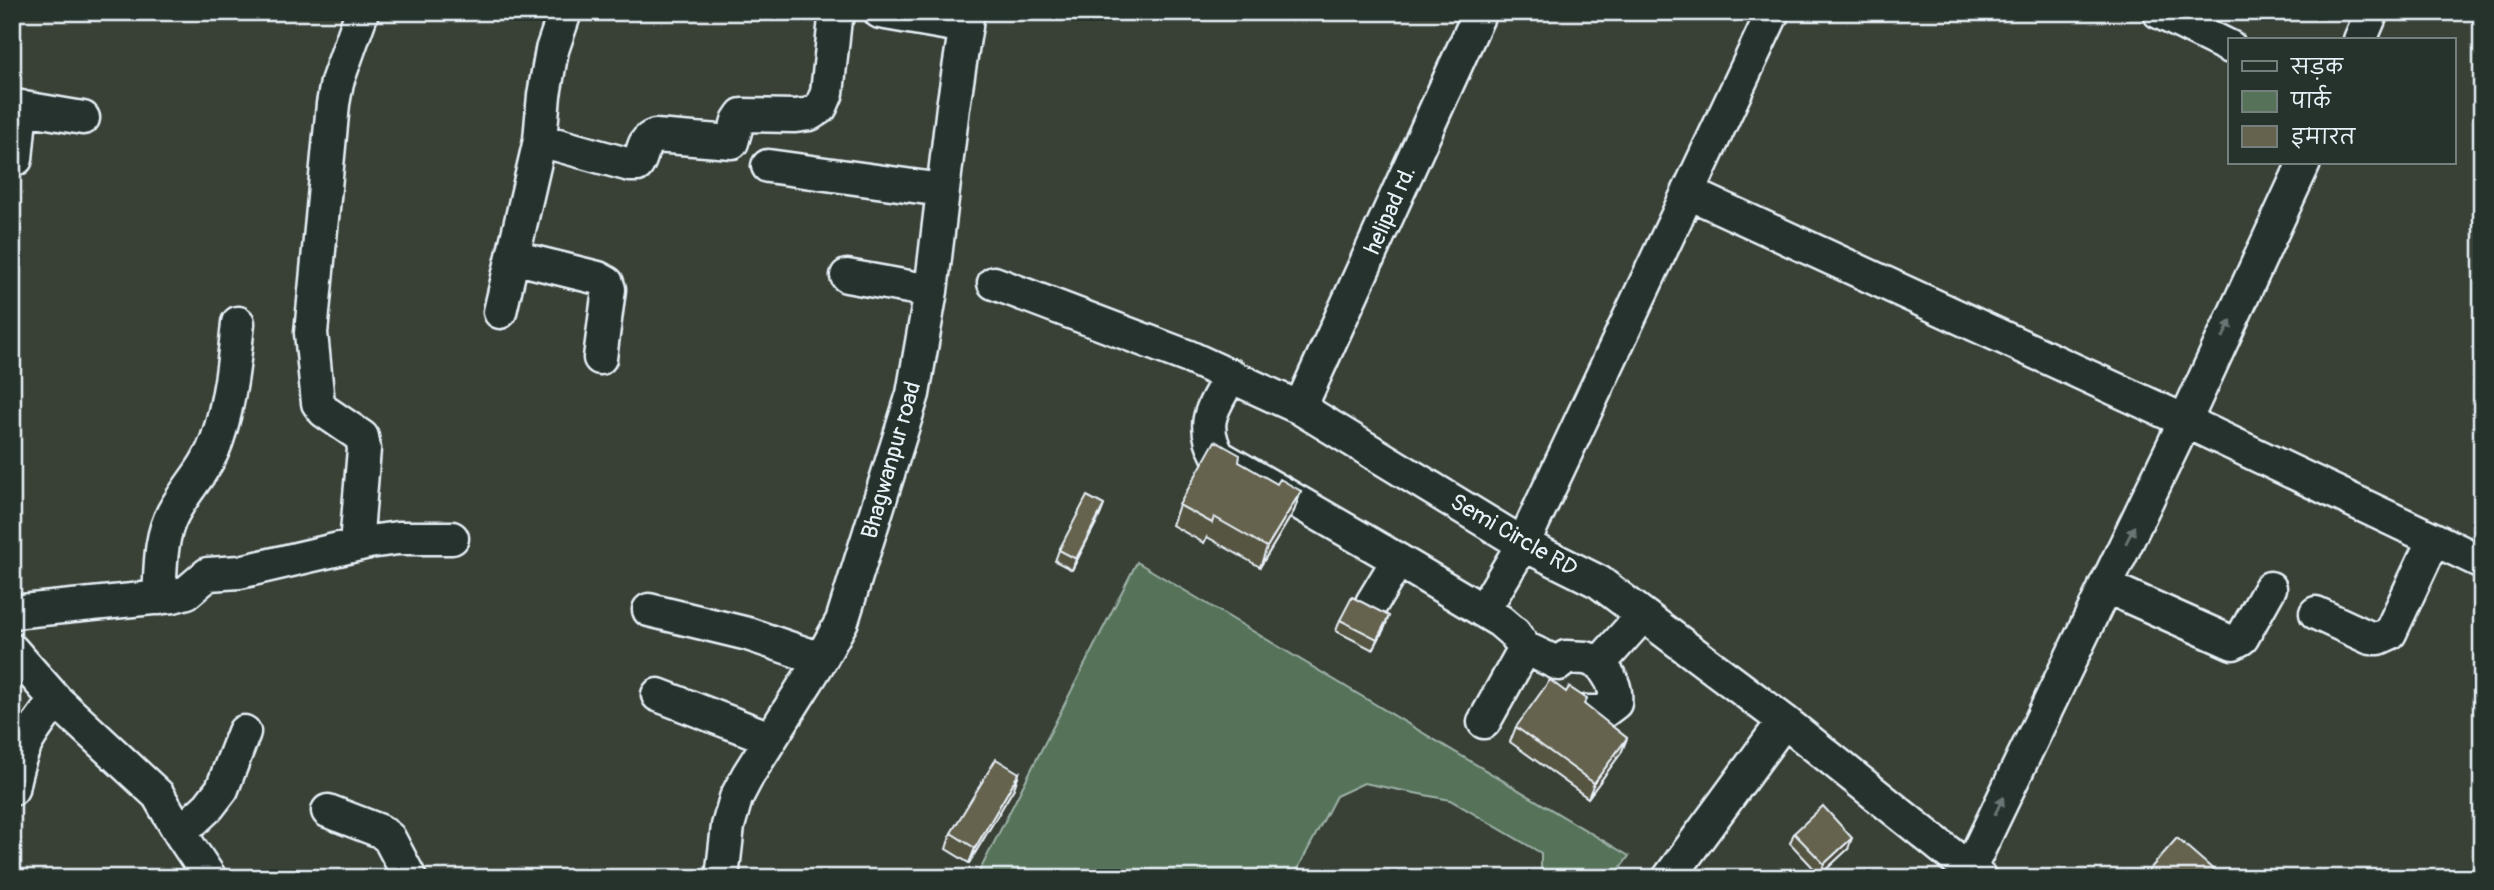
<svg xmlns="http://www.w3.org/2000/svg" width="2494" height="890" font-family="Pangolin,'Playpen Sans Deva',sans-serif">
  <style>
    .green { fill: #56735a; stroke: #9fb2a9; stroke-width: 2 }
    .lines { fill: none; stroke-linecap: round; stroke-linejoin: round }
    .minor-casing { stroke: #e8f1f8; stroke-width: 37 }
    .minor { stroke: #26332d; stroke-width: 32 }
    .wall { fill: #575443; stroke: #e8f1f8; stroke-width: 2 }
    .shaded-wall { fill: #474537; stroke: #e8f1f8; stroke-width: 2 }
    .building { fill: #65624e; stroke: #e8f1f8; stroke-width: 2 }
    .oneway { fill: #6a7674 }
    .labels { text-anchor: middle; dominant-baseline: central; stroke-width: 7; stroke-linejoin: round; paint-order: stroke }
    .street-label { font-size: 23px; fill: #e8f1f8; stroke: #26332d }
  </style>
  <rect width="100%" height="100%" fill="#394137"/>
  <filter id="ink" filterUnits="userSpaceOnUse"><feTurbulence type="fractalNoise" baseFrequency=".0143" numOctaves="2"/><feDisplacementMap in="SourceGraphic" scale="14" xChannelSelector="R" yChannelSelector="G"/><feConvolveMatrix kernelMatrix="1 2 1 2 8 2 1 2 1" color-interpolation-filters="sRGB"/></filter>
  <g filter="url(#ink)">
    <path class="green" d="M 1137,562 L 1629,856 L 1613,878 L 1541,878 L 1541,853 L 1450,800 L 1364,783 L 1336,796 L 1293,878 L 976,878 Z"/>
    <g class="lines">
      <g class="minor-casing">
        <path id="minor" d="M 880,12 L 966,27
          M 2159,12 L 2230,47
          M 2360,40 L 2372,12
          M 12,106 L 83,118
          M 540,140 L 630,165 L 637,165 C 645,154 640,141 655,136 L 732,142 L 738,121 L 742,115 L 795,116 L 810,114 L 821,107 L 827,93 L 835,19 L 840,12
          M 16,159 L 21,107
          M 768,166 L 942,190
          M 1689,193 L 2185,421 L 2482,562
          M 513,257 L 598,278 L 607,283 L 609,289 L 600,358
          M 847,276 L 931,291
          M 994,283 L 1189,357 L 1300,408 L 1523,544 L 1599,582 L 1784,721 L 1980,878
          M 500,312 L 540,140 L 544,95 L 552,50 L 565,12
          M 1231,375 C 1214,408 1199,420 1218,456 L 1398,560 L 1500,621 L 1514,633 L 1525,648
          M 1300,408 L 1480,12
          M 356,545 L 364,449 L 362,437 L 324,411 L 318,403 L 311,333 L 333,104 L 337,82 L 362,12
          M 2105,586 L 2233,643 L 2242,638 L 2270,588
          M 159,598 C 161,570 159,539 173,513 C 187,487 207,469 217,440 C 230,402 234,362 238,323
          M 1372,603 L 1398,560
          M 649,610 L 748,634 L 821,659
          M 1483,611 L 1523,544 L 1773,12
          M 12,612 L 173,596 L 187,592 L 208,574 L 240,572 L 369,542 L 398,538 L 452,538
          M 2316,613 L 2370,638 L 2379,638 L 2390,633 L 2433,541
          M 12,650 L 56,700 L 158,795 L 180,833 L 210,878
          M 658,695 L 770,738
          M 1586,712 L 1603,712 L 1615,703 C 1617,686 1610,677 1600,663
          M 1484,722 L 1525,648 L 1559,664 L 1566,657 L 1586,658 L 1600,663 L 1643,615
          M 12,789 C 20,746 30,734 56,700
          M 328,811 L 380,831 L 389,838 L 410,878
          M 180,833 L 209,806 L 222,789 L 244,732
          M 1970,868 L 2185,421 L 2304,163
          M 722,878 L 728,826 L 736,798 L 748,775 L 821,659 L 842,621 L 913,394 L 931,291 L 953,107 L 968,12
          M 1669,878 L 1784,721"/>
      </g>
      <use href="#minor" class="minor"/>
    </g>
    <path class="wall" d="M 1239,462 L 1277,484 L 1301,491 L 1294,511 L 1260,567 L 1207,537 L 1204,543 L 1172,525 L 1179,505 Z
      M 1104,505 L 1100,515 L 1072,570 L 1055,561 L 1059,550 Z
      M 1340,620 L 1385,627 L 1373,650 L 1336,631 Z
      M 1566,692 L 1627,738 L 1621,753 L 1588,798 L 1510,742 L 1516,727 Z
      M 1019,773 L 1014,788 L 969,863 L 946,849 L 951,833 Z
      M 1794,833 L 1848,849 L 1820,875 L 1790,843 Z"/>
    <path class="shaded-wall" d="M 1301,491 L 1294,511 L 1260,567 L 1267,547 Z
      M 1104,505 L 1100,515 L 1072,570 L 1076,559 Z
      M 1389,616 L 1385,627 L 1373,650 L 1377,639 Z
      M 1627,738 L 1621,753 L 1588,798 L 1594,783 Z
      M 1019,773 L 1014,788 L 969,863 L 975,848 Z
      M 1852,838 L 1848,849 L 1820,875 L 1824,864 Z"/>
    <path class="building" d="M 1215,441 L 1240,455 L 1239,462 L 1277,484 L 1280,479 L 1301,491 L 1267,547 L 1214,517 L 1212,523 L 1179,505 Z
      M 1087,496 L 1104,505 L 1076,559 L 1059,550 Z
      M 1352,597 L 1389,616 L 1377,639 L 1340,620 Z
      M 1550,680 L 1566,692 L 1569,687 L 1587,699 L 1584,704 L 1627,738 L 1594,783 L 1516,727 Z
      M 996,759 L 1019,773 L 975,848 L 951,833 Z
      M 1823,806 L 1852,838 L 1824,864 L 1794,833 Z
      M 2177,838 L 2223,878 L 2142,878 Z"/>
    <defs><path id="oneway-solid" d="M-6-.8H1V-3.2L6.5 0L1 3.2V.8H-6Z" transform="scale(1.75)"/></defs>
    <g class="oneway">
      <use href="#oneway-solid" transform="translate(2227 329) rotate(-65)"/>
      <use href="#oneway-solid" transform="translate(2130 535) rotate(-64)"/>
      <use href="#oneway-solid" transform="translate(1999 806) rotate(-64)"/>
    </g>
  </g>
  <g class="labels">
    <g class="street-label">
      <text transform="translate(1390 210) rotate(-66)">helipad rd.</text>
      <text transform="translate(891 460) rotate(-74)">Bhagwanpur road</text>
      <text transform="translate(1514 535) rotate(30)">Semi Circle RD</text>
    </g>
  </g>
  <rect width="2494" height="890" fill="none" stroke="#26332d" stroke-width="42"/>
  <rect x="21" y="21" width="2452" height="848" fill="none" stroke="#e8f1f8" stroke-width="2.5" filter="url(#ink)"/>
  <rect x="2228" y="38" width="228" height="126" fill="#26332d" stroke="#747f7e" stroke-width="2"/>
  <rect x="2242" y="61" width="35" height="10" fill="#26332d" stroke="#747f7e" stroke-width="2"/>
  <text x="2291" y="74" font-size="21" fill="#e8f1f8">सड़क</text>
  <rect x="2242" y="91" width="35" height="21" fill="#56735a" stroke="#747f7e" stroke-width="2"/>
  <text x="2291" y="108" font-size="21" fill="#e8f1f8">पार्क</text>
  <rect x="2242" y="126" width="35" height="21" fill="#65624e" stroke="#747f7e" stroke-width="2"/>
  <text x="2291" y="144" font-size="21" fill="#e8f1f8">इमारत</text>
</svg>
